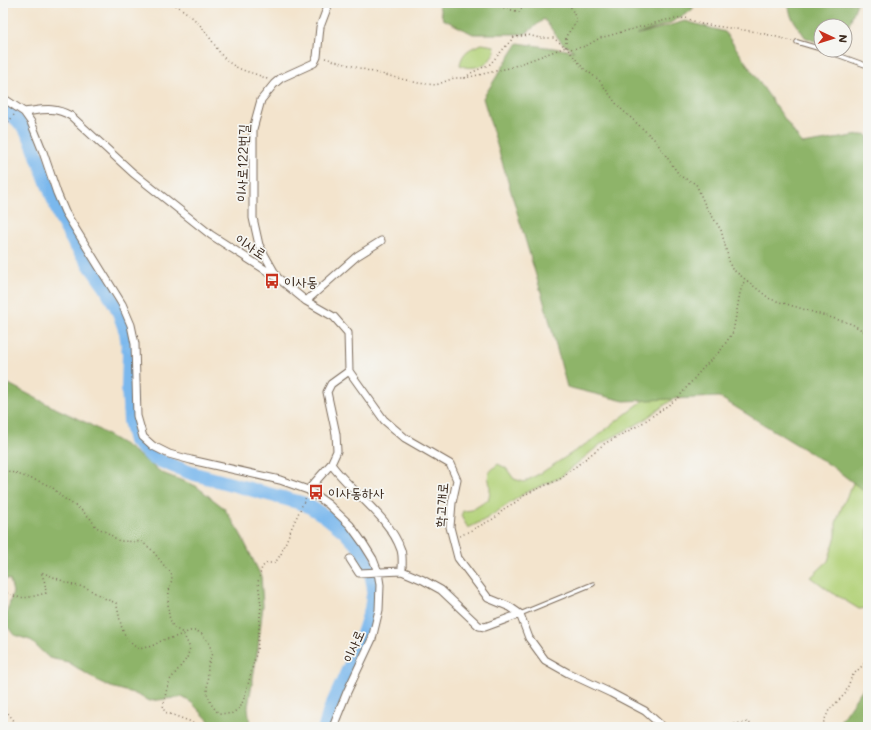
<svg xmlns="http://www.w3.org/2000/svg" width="871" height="730" font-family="Mali,'Poor Story',sans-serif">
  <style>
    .green { fill: #b3d279; stroke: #777e4c }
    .forest { fill: #8eb469; stroke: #646f44 }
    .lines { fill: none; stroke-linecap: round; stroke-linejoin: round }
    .river { stroke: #7ab8ed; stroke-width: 14 }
    .service-casing { stroke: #7b6b5b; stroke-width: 5.5 }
    .minor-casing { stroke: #7b6b5b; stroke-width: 9 }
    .path { stroke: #7b6b5b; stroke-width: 1.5; stroke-dasharray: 1 3; stroke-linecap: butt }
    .service { stroke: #fff; stroke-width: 3.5 }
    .minor { stroke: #fff; stroke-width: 7 }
    .labels { text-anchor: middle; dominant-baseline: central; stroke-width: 3.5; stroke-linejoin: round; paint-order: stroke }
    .street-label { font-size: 14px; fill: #3b2a1e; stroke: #f6f6f2 }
    .poi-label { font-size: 14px; fill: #3b2a1e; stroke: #f6f6f2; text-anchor: start }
  </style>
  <rect width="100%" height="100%" fill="#f6f6f2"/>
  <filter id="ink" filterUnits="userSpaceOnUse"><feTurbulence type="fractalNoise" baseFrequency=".025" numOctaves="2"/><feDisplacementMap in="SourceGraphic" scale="8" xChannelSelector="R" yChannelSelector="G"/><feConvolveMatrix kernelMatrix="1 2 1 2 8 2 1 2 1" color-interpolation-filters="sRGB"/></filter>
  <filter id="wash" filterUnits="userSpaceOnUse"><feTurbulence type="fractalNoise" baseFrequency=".012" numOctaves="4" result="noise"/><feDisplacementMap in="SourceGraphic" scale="16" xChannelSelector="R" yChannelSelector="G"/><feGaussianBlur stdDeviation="0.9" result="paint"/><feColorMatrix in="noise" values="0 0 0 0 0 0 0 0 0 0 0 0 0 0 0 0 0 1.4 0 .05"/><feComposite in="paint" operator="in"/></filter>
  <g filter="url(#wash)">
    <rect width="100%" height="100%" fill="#f3e4cd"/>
    <path class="green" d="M 482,44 L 494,46 L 495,51 C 493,54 491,59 488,62 C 481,67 468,70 460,65 C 462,52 470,48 482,44 Z
      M 676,397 L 641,422 L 602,443 L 559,478 L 525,493 L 486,519 L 468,528 L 461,516 L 463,511 L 472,510 L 488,500 C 489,497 490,493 490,490 C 490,474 483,477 498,464 L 506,468 L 514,479 L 524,482 L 541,473 L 592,440 L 644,400 Z
      M 868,465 L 868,496 L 865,498 L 868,506 L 868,608 L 859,609 L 831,592 L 811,577 L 828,561 L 836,536 L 836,523 L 842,507 L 860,468 Z"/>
    <path class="forest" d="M 438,3 L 695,3 L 691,11 L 670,23 L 636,35 L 685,21 L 725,32 L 802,144 L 866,134 L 868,136 L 868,494 L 830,465 L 719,397 L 624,401 L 567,387 L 549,319 L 483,98 L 518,43 L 574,51 L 562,43 L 544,19 L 525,34 L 473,34 L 443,19 Z
      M 788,3 L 857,3 L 846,33 L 845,26 L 821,26 L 821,44 L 805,37 L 791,16 Z
      M 3,381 L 51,406 L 89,424 L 128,447 L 162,473 L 196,486 L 224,508 L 240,533 L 261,576 L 263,605 L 258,648 L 248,707 L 250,727 L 215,727 L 192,703 L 182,697 L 150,701 L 133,693 L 111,687 L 98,681 L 68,662 L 49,658 L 30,640 L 14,635 L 4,622 L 13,592 L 10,580 L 3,578 Z
      M 868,681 L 868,716 L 859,727 L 836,727 Z"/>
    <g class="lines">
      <path class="river" d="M 3,108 C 15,116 23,125 30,137 L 61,219 L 74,243 L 106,288 L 118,310 L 126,332 L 129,354 L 128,387 L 130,421 L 135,441 L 153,458 L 191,473 L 305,504 L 325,516 L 344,531 L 359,547 L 370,569 L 374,588 L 371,609 L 359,646 L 330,710 L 325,727"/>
    </g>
  </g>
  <g filter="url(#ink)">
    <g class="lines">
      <g class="service-casing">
        <path id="service" d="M 797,42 L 821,49
          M 824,50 L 868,66
          M 520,614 L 593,584"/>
      </g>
      <g class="minor-casing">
        <path id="minor" d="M 3,98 L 24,112 L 31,122 L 43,152 L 57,193 L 65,212 L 122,304 L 131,325 L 135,344 L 137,416 L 143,437 L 153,446 L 169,454 L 191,460 L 280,480 L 308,490 L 328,504 L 350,525 L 363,543 L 373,559 L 378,572 L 380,585 L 379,610 L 372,639 L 347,692 L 333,727
          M 24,112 C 42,110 54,106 71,116 L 133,173 L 211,235 L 278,278 L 306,301 L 334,317 L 348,333 L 349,371
          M 277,277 L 259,245 L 253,218 L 253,129 L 261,100 L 274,84 L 281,78 L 314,63 L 317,57 L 320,27 L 329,3
          M 306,301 L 357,256 L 381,241
          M 349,371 L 384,420 L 405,438 L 450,464 L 457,480 L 452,503 L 450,527 L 458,558 L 488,598 L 510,607 L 520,614 L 529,638 L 545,660 L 568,673 L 611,693 L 645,711 L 663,727
          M 331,464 C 350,491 390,517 401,550 C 403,557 402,564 402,571
          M 308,490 L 331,464 L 337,451 L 336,434 L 327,392 L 331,384 L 349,371
          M 350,559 L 359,573 L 402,571 L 423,580 L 441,590 L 479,626 L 485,627 L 520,614"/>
      </g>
      <path class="path" d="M 172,3 C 189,13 199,22 210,38 C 215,45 219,53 225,59 C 240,73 253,71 269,80
        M 488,3 L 519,12 L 525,3
        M 566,47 L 566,36 L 577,21 L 569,3
        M 325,58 L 373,72 L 418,83 L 436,85 L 454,78 L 465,78 L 509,68 L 566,47 L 573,49 L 586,46 L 600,38 L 666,20 L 686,18 L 701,24 L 757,32 L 792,41
        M 465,78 L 471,73 L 490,64 L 514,37 L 528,35 L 540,38 L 553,38 L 566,47 L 583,68 L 599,80 L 618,106 L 655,140 L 680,176 L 696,184 L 705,205 L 721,230 L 731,268 L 770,299 L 852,324 L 868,334
        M 3,122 L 6,125 L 14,115
        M 3,466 L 5,470 L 41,482 L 52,487 L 62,497 L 80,509 L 90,518 L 96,527 L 108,533 L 119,541 L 142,542 L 152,550 L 166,568 L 171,572 L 172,579 L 169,591 L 168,604 L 169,616 L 173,627 L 183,633 L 190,648 L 187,658 L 170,680 L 166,692 L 163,708 L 165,712 L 189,721 L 199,727
        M 460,536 L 495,518 L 505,508 L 516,502 L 526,494 L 560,479 L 604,444 L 641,424 L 677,399 L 703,368 L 721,350 L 733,332 L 740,293 L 743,283 L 748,281
        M 3,591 C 21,601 27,598 46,593 L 45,583 L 41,572 L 73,585 L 85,587 L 106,599 L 116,603 C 122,623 119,637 139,649 L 152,646 L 163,640 L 175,637 L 190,631 L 197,631 L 202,634 L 209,643 L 212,653 L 208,666 L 207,693 L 211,704 L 218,713 L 231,714 L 240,708 L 245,696 L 257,650 L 261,605 L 258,582 L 262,567 L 267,563 L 275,563 L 281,554 L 292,527 L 306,497
        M 3,707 L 19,727
        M 732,727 L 734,724 L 749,722 L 752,727
        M 818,727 L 822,726 L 829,710 L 845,694 L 852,676 L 868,660"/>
      <use href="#service" class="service"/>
      <use href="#minor" class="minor"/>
    </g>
  </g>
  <defs>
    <g id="bus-bare" transform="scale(1.2)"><path d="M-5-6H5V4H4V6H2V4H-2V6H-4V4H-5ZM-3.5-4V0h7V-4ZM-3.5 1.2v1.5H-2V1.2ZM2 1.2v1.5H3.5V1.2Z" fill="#c8321e" stroke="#f6f6f2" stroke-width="2.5" paint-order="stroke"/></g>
  </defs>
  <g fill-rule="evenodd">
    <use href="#bus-bare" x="272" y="281"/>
    <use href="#bus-bare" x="316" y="492"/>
  </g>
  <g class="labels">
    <g class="street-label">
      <text transform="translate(242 163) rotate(-88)">이사로122번길</text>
      <text transform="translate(251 246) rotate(33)">이사로</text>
      <text transform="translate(441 505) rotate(-86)">학고개로</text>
      <text transform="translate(353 646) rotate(-67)">이사로</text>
    </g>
    <g class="poi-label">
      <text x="284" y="281">이사동</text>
      <text x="328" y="492">이사동하사</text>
    </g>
  </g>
  <rect width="871" height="730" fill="none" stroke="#f6f6f2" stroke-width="16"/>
  <g transform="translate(833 38) rotate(94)"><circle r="19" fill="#f6f6f2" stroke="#aba49d"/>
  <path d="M0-3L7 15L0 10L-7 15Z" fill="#c8321e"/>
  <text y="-6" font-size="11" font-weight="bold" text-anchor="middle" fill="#3b2a1e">N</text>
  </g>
</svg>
